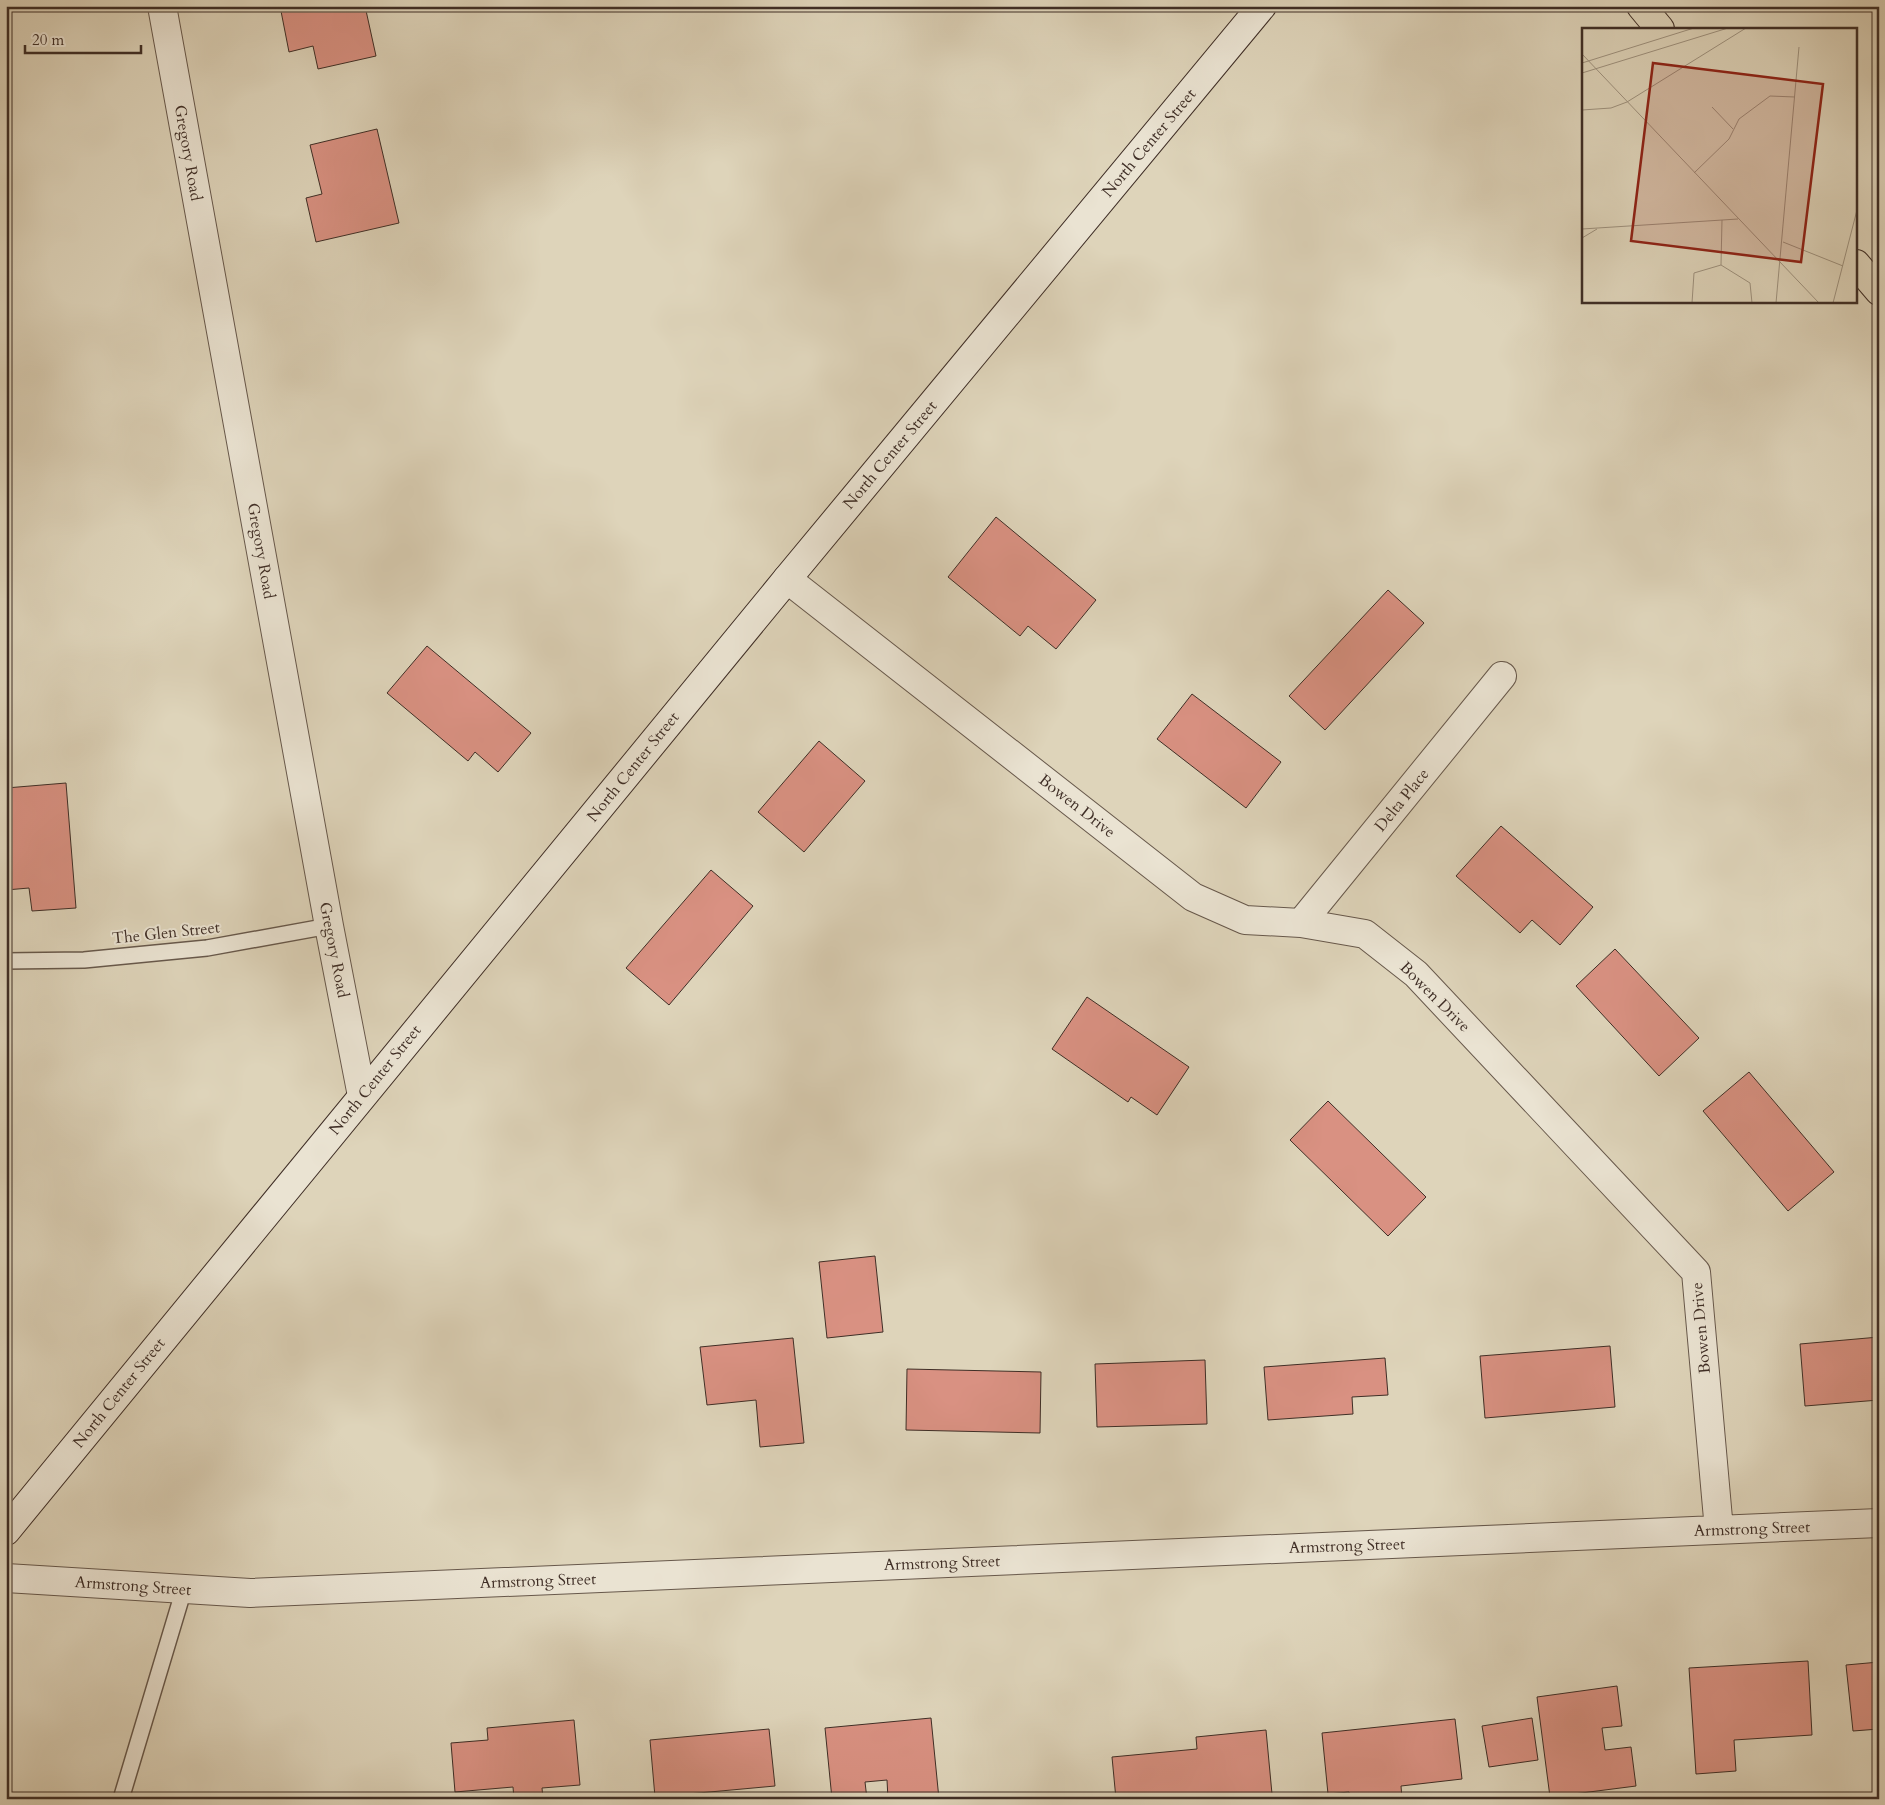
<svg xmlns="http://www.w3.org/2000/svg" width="1885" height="1805" font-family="Cardo,serif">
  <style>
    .building { fill: #d99182; stroke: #3f2e26 }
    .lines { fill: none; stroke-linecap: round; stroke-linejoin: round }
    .service-casing { stroke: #67584b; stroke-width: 18 }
    .minor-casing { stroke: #67584b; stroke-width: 30 }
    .secondary-casing { stroke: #3f2e26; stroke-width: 30 }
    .motorway-casing { stroke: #3f2e26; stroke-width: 30 }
    .service { stroke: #eae3d2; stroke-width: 15 }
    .minor { stroke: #eae3d2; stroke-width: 28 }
    .secondary { stroke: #eae3d2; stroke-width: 28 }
    .motorway { stroke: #ded4ba; stroke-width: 28 }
    .labels { text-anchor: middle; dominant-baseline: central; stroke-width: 4; stroke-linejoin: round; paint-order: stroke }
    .street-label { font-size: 16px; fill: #3f2e26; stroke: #eae3d2 }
    .inset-road { fill: none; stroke: #9e927f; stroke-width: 1 }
    .view { fill: #8f2418; fill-opacity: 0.15; stroke: #8f2418; stroke-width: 2.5 }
    .inset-edge { fill: none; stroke: #3f2e26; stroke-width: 2.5 }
  </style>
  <rect width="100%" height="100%" fill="#ded4ba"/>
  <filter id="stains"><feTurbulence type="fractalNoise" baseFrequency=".004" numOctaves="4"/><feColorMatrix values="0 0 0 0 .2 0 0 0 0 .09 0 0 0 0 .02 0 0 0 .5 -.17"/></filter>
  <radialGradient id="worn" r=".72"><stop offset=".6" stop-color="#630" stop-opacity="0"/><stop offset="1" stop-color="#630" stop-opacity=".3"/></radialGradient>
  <path class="building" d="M 280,6 L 365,6 L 376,56 L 318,69 L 313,46 L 289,52 Z
    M 377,129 L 399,223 L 316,242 L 306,198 L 322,194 L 310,145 Z
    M 996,517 L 1096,600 L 1056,649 L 1028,626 L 1020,636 L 948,577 Z
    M 1388,590 L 1424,623 L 1325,730 L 1289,696 Z
    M 427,646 L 531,733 L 498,772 L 475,752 L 468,761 L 387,693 Z
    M 1192,694 L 1281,762 L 1246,808 L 1157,739 Z
    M 819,741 L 865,781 L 804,852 L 758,812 Z
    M 66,783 L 76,908 L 32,911 L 29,888 L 6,890 L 6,788 Z
    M 1501,826 L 1593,907 L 1560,945 L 1532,920 L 1520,933 L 1456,876 Z
    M 711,870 L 753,906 L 669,1005 L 626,968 Z
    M 1615,949 L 1699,1038 L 1659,1076 L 1576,986 Z
    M 1087,997 L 1189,1067 L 1157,1115 L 1131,1097 L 1128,1102 L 1052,1049 Z
    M 1749,1072 L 1834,1172 L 1788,1211 L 1703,1111 Z
    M 1328,1101 L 1426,1197 L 1388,1236 L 1290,1140 Z
    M 875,1256 L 883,1332 L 827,1338 L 819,1262 Z
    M 1879,1337 L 1879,1400 L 1805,1406 L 1800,1344 Z
    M 793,1338 L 804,1443 L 760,1447 L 756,1400 L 707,1405 L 700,1347 Z
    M 1610,1346 L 1615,1407 L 1485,1418 L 1480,1356 Z
    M 1385,1358 L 1388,1395 L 1352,1397 L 1353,1414 L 1268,1420 L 1264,1367 Z
    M 1205,1360 L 1207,1424 L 1097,1427 L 1095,1364 Z
    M 907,1369 L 1041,1372 L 1040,1433 L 906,1430 Z
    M 1808,1661 L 1812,1735 L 1734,1740 L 1736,1771 L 1696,1774 L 1689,1668 Z
    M 1879,1662 L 1879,1729 L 1853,1731 L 1846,1665 Z
    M 1617,1686 L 1622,1726 L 1602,1728 L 1605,1750 L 1631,1747 L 1636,1786 L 1550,1797 L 1537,1697 Z
    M 931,1718 L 939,1799 L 888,1799 L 887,1780 L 865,1782 L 867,1799 L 832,1799 L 825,1728 Z
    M 1532,1718 L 1538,1760 L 1489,1767 L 1482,1726 Z
    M 1455,1719 L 1462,1779 L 1401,1786 L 1402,1799 L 1350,1799 L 1349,1792 L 1328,1794 L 1322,1733 Z
    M 574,1720 L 580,1785 L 542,1788 L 543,1799 L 514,1799 L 513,1787 L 455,1792 L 451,1743 L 488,1740 L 487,1728 Z
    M 769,1729 L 775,1786 L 655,1797 L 650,1740 Z
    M 1266,1730 L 1272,1794 L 1225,1799 L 1116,1799 L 1112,1757 L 1197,1749 L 1196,1737 Z"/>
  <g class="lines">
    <g class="service-casing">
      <path id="service" d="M 6,961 L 84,960 L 207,948 L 329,926
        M 121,1799 L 184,1589"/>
    </g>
    <g class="minor-casing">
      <path id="minor" d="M 162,6 L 329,926 L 362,1096
        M 787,579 L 1193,897 L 1245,920 L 1301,923 L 1365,934 L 1416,974 L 1696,1272 L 1719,1530
        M 1301,923 L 1502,676
        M 6,1578 L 250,1593 L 1879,1523"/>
    </g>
    <g class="secondary-casing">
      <path id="secondary" d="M 6,1531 L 787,579 L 1262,6"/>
    </g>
    <g class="motorway-casing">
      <path id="motorway" d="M 1641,6 L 1660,29
        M 1856,264 L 1879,291"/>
    </g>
    <use href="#service" class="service"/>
    <use href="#minor" class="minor"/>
    <use href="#secondary" class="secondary"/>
    <use href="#motorway" class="motorway"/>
  </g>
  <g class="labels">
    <g class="street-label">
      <text transform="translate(1149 143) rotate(-50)">North Center Street</text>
      <text transform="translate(188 153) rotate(80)">Gregory Road</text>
      <text transform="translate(890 455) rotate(-50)">North Center Street</text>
      <text transform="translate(261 551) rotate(80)">Gregory Road</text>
      <text transform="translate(633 767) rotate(-51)">North Center Street</text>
      <text transform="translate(1402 800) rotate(-51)">Delta Place</text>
      <text transform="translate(1077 806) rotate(38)">Bowen Drive</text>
      <text transform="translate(166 933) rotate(-6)">The Glen Street</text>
      <text transform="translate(334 950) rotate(79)">Gregory Road</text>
      <text transform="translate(1435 997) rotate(45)">Bowen Drive</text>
      <text transform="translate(375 1080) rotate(-51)">North Center Street</text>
      <text transform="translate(1701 1328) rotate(-95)">Bowen Drive</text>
      <text transform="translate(119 1393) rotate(-51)">North Center Street</text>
      <text transform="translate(1752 1529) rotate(-2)">Armstrong Street</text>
      <text transform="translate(1347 1546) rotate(-2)">Armstrong Street</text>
      <text transform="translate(942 1563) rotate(-2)">Armstrong Street</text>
      <text transform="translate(538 1581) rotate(-2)">Armstrong Street</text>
      <text transform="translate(133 1586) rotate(4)">Armstrong Street</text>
    </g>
  </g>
  <g transform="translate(1582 28)">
    <rect width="275" height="275" fill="#ded4ba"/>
    <path class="inset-road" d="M 0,26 L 237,275M 0,35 L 112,0M 0,45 L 146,0M 130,79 L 151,101M 0,82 L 29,80 L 45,74 L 164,0M 112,145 L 147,111 L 157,91 L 188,68 L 213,69M 0,201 L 156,191M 0,210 L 15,201M 201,214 L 261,238M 139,237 L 168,255 L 170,275M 139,237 L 140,192M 110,275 L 112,245 L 139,237M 194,275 L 217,19M 251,275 L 275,182"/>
    <path class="view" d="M 71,35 L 241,56 L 219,234 L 49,213 Z"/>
    <rect width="275" height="275" class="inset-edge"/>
  </g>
  <rect width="1885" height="1805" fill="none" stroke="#ded4ba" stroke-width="25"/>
  <rect x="8" y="8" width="1870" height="1790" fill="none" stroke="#3f2e26" stroke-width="2.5"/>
  <rect x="12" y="12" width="1860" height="1780" fill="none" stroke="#3f2e26"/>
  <path d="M25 45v8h116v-8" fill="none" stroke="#3f2e26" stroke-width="2.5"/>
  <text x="32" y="45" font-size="15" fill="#3f2e26" stroke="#eae3d2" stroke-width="4" paint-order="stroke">20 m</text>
  <rect width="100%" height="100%" filter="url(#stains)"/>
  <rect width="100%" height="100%" fill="url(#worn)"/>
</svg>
